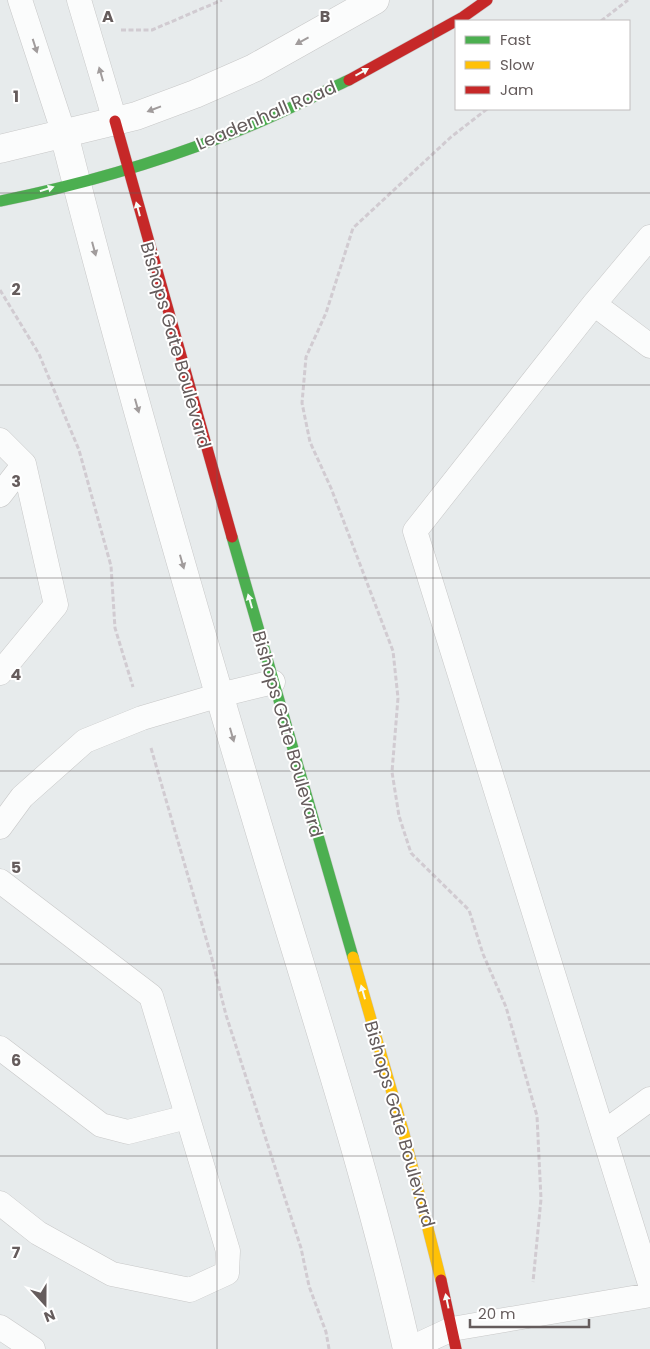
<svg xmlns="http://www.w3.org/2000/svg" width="650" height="1349" font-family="Poppins,sans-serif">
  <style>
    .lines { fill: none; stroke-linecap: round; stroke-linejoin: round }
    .lane-casing { stroke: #c8c8c8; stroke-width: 25 }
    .street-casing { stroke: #c8c8c8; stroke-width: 29 }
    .fast-casing { stroke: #c8c7c7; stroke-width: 12 }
    .slow-casing { stroke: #c8c7c7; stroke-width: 12 }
    .jam-casing { stroke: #c8c7c7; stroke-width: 12 }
    .path { stroke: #d1cbd1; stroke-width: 3; stroke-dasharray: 5 2.5; stroke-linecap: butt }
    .lane { stroke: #fbfcfc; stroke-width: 24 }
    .street { stroke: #fbfcfc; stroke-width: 28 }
    .fast { stroke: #4caf50; stroke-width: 11 }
    .slow { stroke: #ffc107; stroke-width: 11 }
    .jam { stroke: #c62828; stroke-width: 11 }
    .oneway { fill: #a19c9c }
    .oneway2 { fill: #f6fbf6 }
    .grid { fill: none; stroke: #655c5c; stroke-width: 1; stroke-opacity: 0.55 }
    .labels { text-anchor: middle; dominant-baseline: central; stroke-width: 4; stroke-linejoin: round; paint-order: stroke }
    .street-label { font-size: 18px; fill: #655c5c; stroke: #fff }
    .grid-label { font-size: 16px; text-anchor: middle; font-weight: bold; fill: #655c5c; stroke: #fff; stroke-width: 4; stroke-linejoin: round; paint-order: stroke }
  </style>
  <rect width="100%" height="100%" fill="#e7ebec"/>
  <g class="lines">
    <g class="lane-casing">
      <path id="lane" d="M 20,0 L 64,134
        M 79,0 L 115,121
        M 594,304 L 650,237
        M 650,346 L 594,304 L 415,531 L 650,1284
        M 0,440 L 24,464 L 56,605 L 0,673
        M 0,495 L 24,464
        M 0,827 L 22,797 L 85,741 L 142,718 L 220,695 L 273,682
        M 0,881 L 151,996 L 228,1251 L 227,1273 L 190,1290 L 112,1274 L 38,1233 L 0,1203
        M 0,1048 L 101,1125 L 128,1132 L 187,1117
        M 603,1133 L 650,1099
        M 0,1327 L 33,1349
        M 409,1349 L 452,1329 L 650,1295"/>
    </g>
    <g class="street-casing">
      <path id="street" d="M 64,134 C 125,374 194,612 265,849 C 315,1015 369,1179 407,1349
        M 0,149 L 136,116 L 195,94 L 254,68 L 375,0"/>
    </g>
    <g class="fast-casing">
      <path id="fast" d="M 0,201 C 76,186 155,163 227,135 C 269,120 309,98 349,80
        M 232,537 L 353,957"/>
    </g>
    <g class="slow-casing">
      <path id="slow" d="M 353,957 L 404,1134 L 441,1280"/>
    </g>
    <g class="jam-casing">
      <path id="jam" d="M 349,80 L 463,17 L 487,0
        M 115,121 L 232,537
        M 441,1280 L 456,1349"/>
    </g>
    <path class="path" d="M 601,21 L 628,0
      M 121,30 L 152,30 L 222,0
      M 487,109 L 451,137 L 353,228 L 326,313 L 306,357 L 302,403 L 310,442 L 331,488 L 393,651 L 398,698 L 392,772 L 399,816 L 411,853 L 469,910 L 483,954 L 506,1007 L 537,1116 L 541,1199 L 533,1282
      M 0,290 L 39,354 L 79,450 L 111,566 L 115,628 L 133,687
      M 151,748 L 212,959 L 226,1015 L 301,1248 L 309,1286 L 326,1332 L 329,1349"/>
    <use href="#lane" class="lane"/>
    <use href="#street" class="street"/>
    <use href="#fast" class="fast"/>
    <use href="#slow" class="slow"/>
    <use href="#jam" class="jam"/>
  </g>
  <defs><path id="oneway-solid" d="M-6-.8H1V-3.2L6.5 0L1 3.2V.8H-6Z" transform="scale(1.25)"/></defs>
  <g class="oneway">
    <use href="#oneway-solid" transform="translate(302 41) rotate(151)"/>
    <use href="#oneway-solid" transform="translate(35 46) rotate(72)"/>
    <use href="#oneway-solid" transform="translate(101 74) rotate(-106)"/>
    <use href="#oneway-solid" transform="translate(154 109) rotate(159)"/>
    <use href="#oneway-solid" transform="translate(94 249) rotate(75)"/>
    <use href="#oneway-solid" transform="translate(137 406) rotate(74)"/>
    <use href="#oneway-solid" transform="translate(182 562) rotate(74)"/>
    <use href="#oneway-solid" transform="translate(232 735) rotate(74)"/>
  </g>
  <g class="oneway2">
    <use href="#oneway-solid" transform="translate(362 72) rotate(-29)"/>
    <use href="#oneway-solid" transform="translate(47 189) rotate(-18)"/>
    <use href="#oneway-solid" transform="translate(138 209) rotate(-105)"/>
    <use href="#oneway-solid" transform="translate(250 601) rotate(-106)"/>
    <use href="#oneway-solid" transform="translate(363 992) rotate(-106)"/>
    <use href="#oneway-solid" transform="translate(447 1301) rotate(-102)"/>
  </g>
  <path class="grid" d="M 217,0 L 217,1349M 433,0 L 433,1349M 0,193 L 650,193M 0,385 L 650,385M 0,578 L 650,578M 0,771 L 650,771M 0,964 L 650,964M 0,1156 L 650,1156"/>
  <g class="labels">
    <g class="street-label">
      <text transform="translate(266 115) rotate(-23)">Leadenhall Road</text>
      <text transform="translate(176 345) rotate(74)">Bishops Gate Boulevard</text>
      <text transform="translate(288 734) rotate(74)">Bishops Gate Boulevard</text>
      <text transform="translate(400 1124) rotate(74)">Bishops Gate Boulevard</text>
    </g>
  </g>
  <g class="grid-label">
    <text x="108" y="22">A</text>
    <text x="325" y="22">B</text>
    <text x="16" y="102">1</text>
    <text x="16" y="295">2</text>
    <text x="16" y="487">3</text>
    <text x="16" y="680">4</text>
    <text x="16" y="873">5</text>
    <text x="16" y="1066">6</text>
    <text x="16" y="1258">7</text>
  </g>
  <rect x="455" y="20" width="175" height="90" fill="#ffffff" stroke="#c1bebe"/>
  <rect x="465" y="36" width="25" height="8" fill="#4caf50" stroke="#c1bebe"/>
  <text x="500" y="45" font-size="15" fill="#655c5c">Fast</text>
  <rect x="465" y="61" width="25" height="8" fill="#ffc107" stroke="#c1bebe"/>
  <text x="500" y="70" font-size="15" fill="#655c5c">Slow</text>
  <rect x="465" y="86" width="25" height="8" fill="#c62828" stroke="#c1bebe"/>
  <text x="500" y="95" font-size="15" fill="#655c5c">Jam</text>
  <g transform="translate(45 1304) rotate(159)" stroke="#ffffff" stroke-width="4" paint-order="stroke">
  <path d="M0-4L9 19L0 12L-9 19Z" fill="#655c5c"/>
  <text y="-8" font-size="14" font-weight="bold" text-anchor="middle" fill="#655c5c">N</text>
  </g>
  <path d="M470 1319v8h119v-8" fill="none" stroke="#655c5c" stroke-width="2.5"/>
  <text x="478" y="1319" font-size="15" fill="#655c5c" stroke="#ffffff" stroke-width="4" paint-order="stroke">20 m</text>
</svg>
